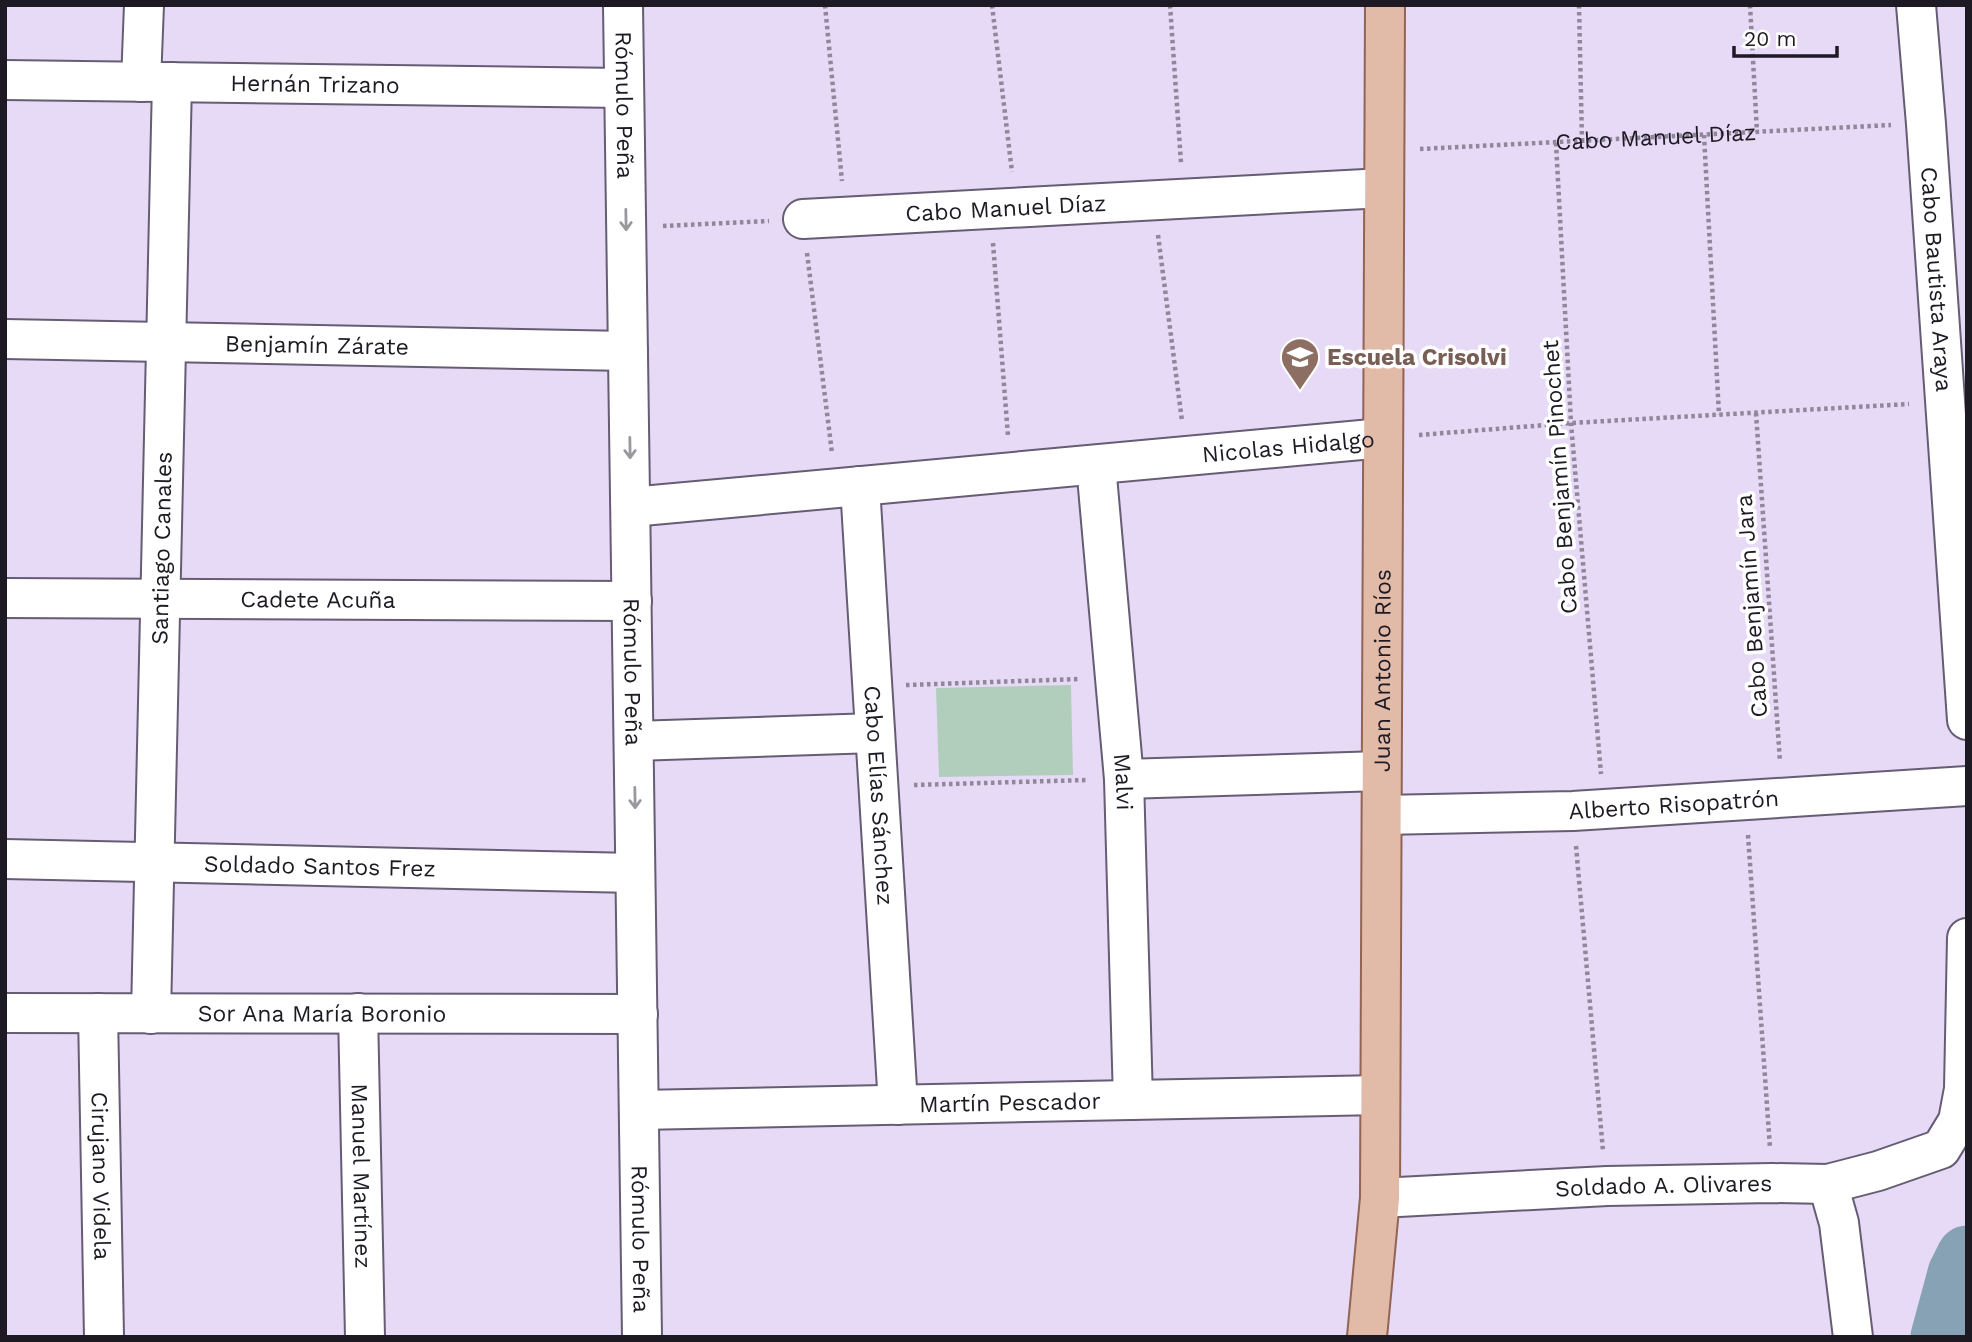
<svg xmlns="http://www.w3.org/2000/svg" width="1972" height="1342" font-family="'Work Sans',sans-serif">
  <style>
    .green { fill: #b1cebd }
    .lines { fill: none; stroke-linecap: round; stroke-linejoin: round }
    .river { stroke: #87a2b5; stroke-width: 61 }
    .minor-casing { stroke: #665c73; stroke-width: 42 }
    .major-casing { stroke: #916454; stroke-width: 42 }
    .path { stroke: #90879b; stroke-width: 4.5; stroke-dasharray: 3.5 3.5; stroke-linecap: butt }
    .minor { stroke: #fff; stroke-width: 38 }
    .major { stroke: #e2baa8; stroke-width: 38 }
    .oneway { stroke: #9a989c }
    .labels { text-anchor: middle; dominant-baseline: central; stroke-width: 7; stroke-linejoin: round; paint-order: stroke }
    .street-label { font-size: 23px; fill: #1e1a23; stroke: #fff }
    .education-label { font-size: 23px; font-weight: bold; fill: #785e54; stroke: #fff; text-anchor: start }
  </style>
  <rect width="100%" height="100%" fill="#e6daf6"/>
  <path class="green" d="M 1071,685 L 1073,775 L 939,777 L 936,688 Z"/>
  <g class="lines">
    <path class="river" d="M 1941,1337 L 1958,1274 L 1967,1256"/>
    <g class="minor-casing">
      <g id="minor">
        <path id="s2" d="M 623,5 L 642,1337"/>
        <path id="s3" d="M 1916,5 L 1926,124 L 1967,720"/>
        <path id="s4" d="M 5,80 L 624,88"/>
        <path d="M 141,82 L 144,5"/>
        <path id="s5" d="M 803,219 L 1384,188"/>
        <path id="s6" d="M 5,339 L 628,351"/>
        <path id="s7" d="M 1096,465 L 1124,779 L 1133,1100"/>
        <path id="s8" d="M 860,486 L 898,1105"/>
        <path id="s9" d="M 631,507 L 1383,438"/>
        <path id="s10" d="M 5,598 L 632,601"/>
        <path d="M 634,741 L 875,733"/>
        <path d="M 1124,779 L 1381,771"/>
        <path id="s11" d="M 1382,815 L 1573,811 L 1967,786"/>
        <path id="s12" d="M 5,859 L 635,873"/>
        <path id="s13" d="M 5,1013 L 638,1014"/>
        <path id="s14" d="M 98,1013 L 104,1337"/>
        <path id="s15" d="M 358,1013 L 365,1337"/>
        <path id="s16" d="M 151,1014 L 172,82"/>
        <path id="s17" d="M 639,1110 L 1380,1095"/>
        <path d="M 1828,1184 L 1839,1223 L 1853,1337"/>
        <path id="s18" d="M 1380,1198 L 1607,1186 L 1772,1183 L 1828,1184 L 1878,1171 L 1941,1149 L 1958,1121 L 1964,1089 L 1967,938"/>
      </g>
    </g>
    <g class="major-casing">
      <g id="major">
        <path id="s19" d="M 1367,1337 L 1380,1198 L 1385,5"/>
      </g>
    </g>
    <g class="path">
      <path d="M 825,5 L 842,181"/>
      <path d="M 992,5 L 1012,172"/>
      <path d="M 1170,5 L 1181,163"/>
      <path d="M 1579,5 L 1582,141"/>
      <path d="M 1750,5 L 1757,132"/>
      <path d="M 1704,135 L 1719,415"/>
      <path d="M 1556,143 L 1571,423 L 1601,774"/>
      <path id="s1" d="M 1420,149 L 1891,125"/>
      <path d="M 663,226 L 769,221"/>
      <path d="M 1158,235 L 1182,421"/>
      <path d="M 993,243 L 1008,436"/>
      <path d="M 807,253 L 832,453"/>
      <path d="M 1756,413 L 1780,762"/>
      <path d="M 1419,435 L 1571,423 L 1909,404"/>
      <path d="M 906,685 L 1079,679"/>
      <path d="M 914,785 L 1087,780"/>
      <path d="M 1748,835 L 1770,1148"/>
      <path d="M 1576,846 L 1603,1151"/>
    </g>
    <use href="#minor" class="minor"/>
    <use href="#major" class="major"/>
  </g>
  <defs><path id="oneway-shaft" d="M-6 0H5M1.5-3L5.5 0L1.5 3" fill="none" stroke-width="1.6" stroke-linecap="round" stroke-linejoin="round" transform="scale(1.75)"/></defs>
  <g class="oneway">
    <use href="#oneway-shaft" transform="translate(626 220) rotate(89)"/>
    <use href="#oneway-shaft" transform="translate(630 448) rotate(89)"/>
    <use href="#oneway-shaft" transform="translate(635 798) rotate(89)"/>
  </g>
  <defs>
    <g id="school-pin" transform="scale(2.0125)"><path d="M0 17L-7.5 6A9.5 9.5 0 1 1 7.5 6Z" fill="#8d6e63" stroke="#fff"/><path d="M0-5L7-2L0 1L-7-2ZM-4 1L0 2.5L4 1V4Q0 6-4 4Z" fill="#fff"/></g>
  </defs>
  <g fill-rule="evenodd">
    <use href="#school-pin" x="1300" y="357"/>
  </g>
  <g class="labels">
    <g class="street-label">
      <text stroke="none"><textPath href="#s4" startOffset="310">Hernán Trizano</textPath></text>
      <text stroke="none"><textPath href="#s2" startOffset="100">Rómulo Peña</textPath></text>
      <text stroke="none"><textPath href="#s1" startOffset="236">Cabo Manuel Díaz</textPath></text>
      <text stroke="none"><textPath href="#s5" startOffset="203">Cabo Manuel Díaz</textPath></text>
      <text stroke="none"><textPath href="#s3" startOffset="275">Cabo Bautista Araya</textPath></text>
      <text stroke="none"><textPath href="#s6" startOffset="312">Benjamín Zárate</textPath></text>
      <text stroke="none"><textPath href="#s9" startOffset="660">Nicolas Hidalgo</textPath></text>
      <text transform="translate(1560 477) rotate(-94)">Cabo Benjamín Pinochet</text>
      <text stroke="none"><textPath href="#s16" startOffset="466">Santiago Canales</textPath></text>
      <text stroke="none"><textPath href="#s10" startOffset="313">Cadete Acuña</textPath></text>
      <text transform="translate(1752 606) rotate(-94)">Cabo Benjamín Jara</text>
      <text stroke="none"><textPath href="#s2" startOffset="667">Rómulo Peña</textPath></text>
      <text stroke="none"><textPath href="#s19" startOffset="667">Juan Antonio Ríos</textPath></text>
      <text stroke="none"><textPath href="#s7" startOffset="318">Malvi</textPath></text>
      <text stroke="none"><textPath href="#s8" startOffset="310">Cabo Elías Sánchez</textPath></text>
      <text stroke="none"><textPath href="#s11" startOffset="292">Alberto Risopatrón</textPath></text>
      <text stroke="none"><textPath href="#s12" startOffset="315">Soldado Santos Frez</textPath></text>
      <text stroke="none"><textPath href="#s13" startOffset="317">Sor Ana María Boronio</textPath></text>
      <text stroke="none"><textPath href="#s17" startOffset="371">Martín Pescador</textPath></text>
      <text stroke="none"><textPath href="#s14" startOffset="163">Cirujano Videla</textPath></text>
      <text stroke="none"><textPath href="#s15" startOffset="163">Manuel Martínez</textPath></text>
      <text stroke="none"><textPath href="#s18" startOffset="284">Soldado A. Olivares</textPath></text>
      <text stroke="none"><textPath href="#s2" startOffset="1234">Rómulo Peña</textPath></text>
    </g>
    <g class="education-label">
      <text x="1327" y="357">Escuela Crisolvi</text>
    </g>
  </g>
  <rect width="1972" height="1342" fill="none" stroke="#1e1a23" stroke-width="14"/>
  <path d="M1734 46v10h103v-10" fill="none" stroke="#1e1a23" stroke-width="3.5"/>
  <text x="1744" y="46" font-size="21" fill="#1e1a23" stroke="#ffffff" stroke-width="5" paint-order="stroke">20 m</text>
</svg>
